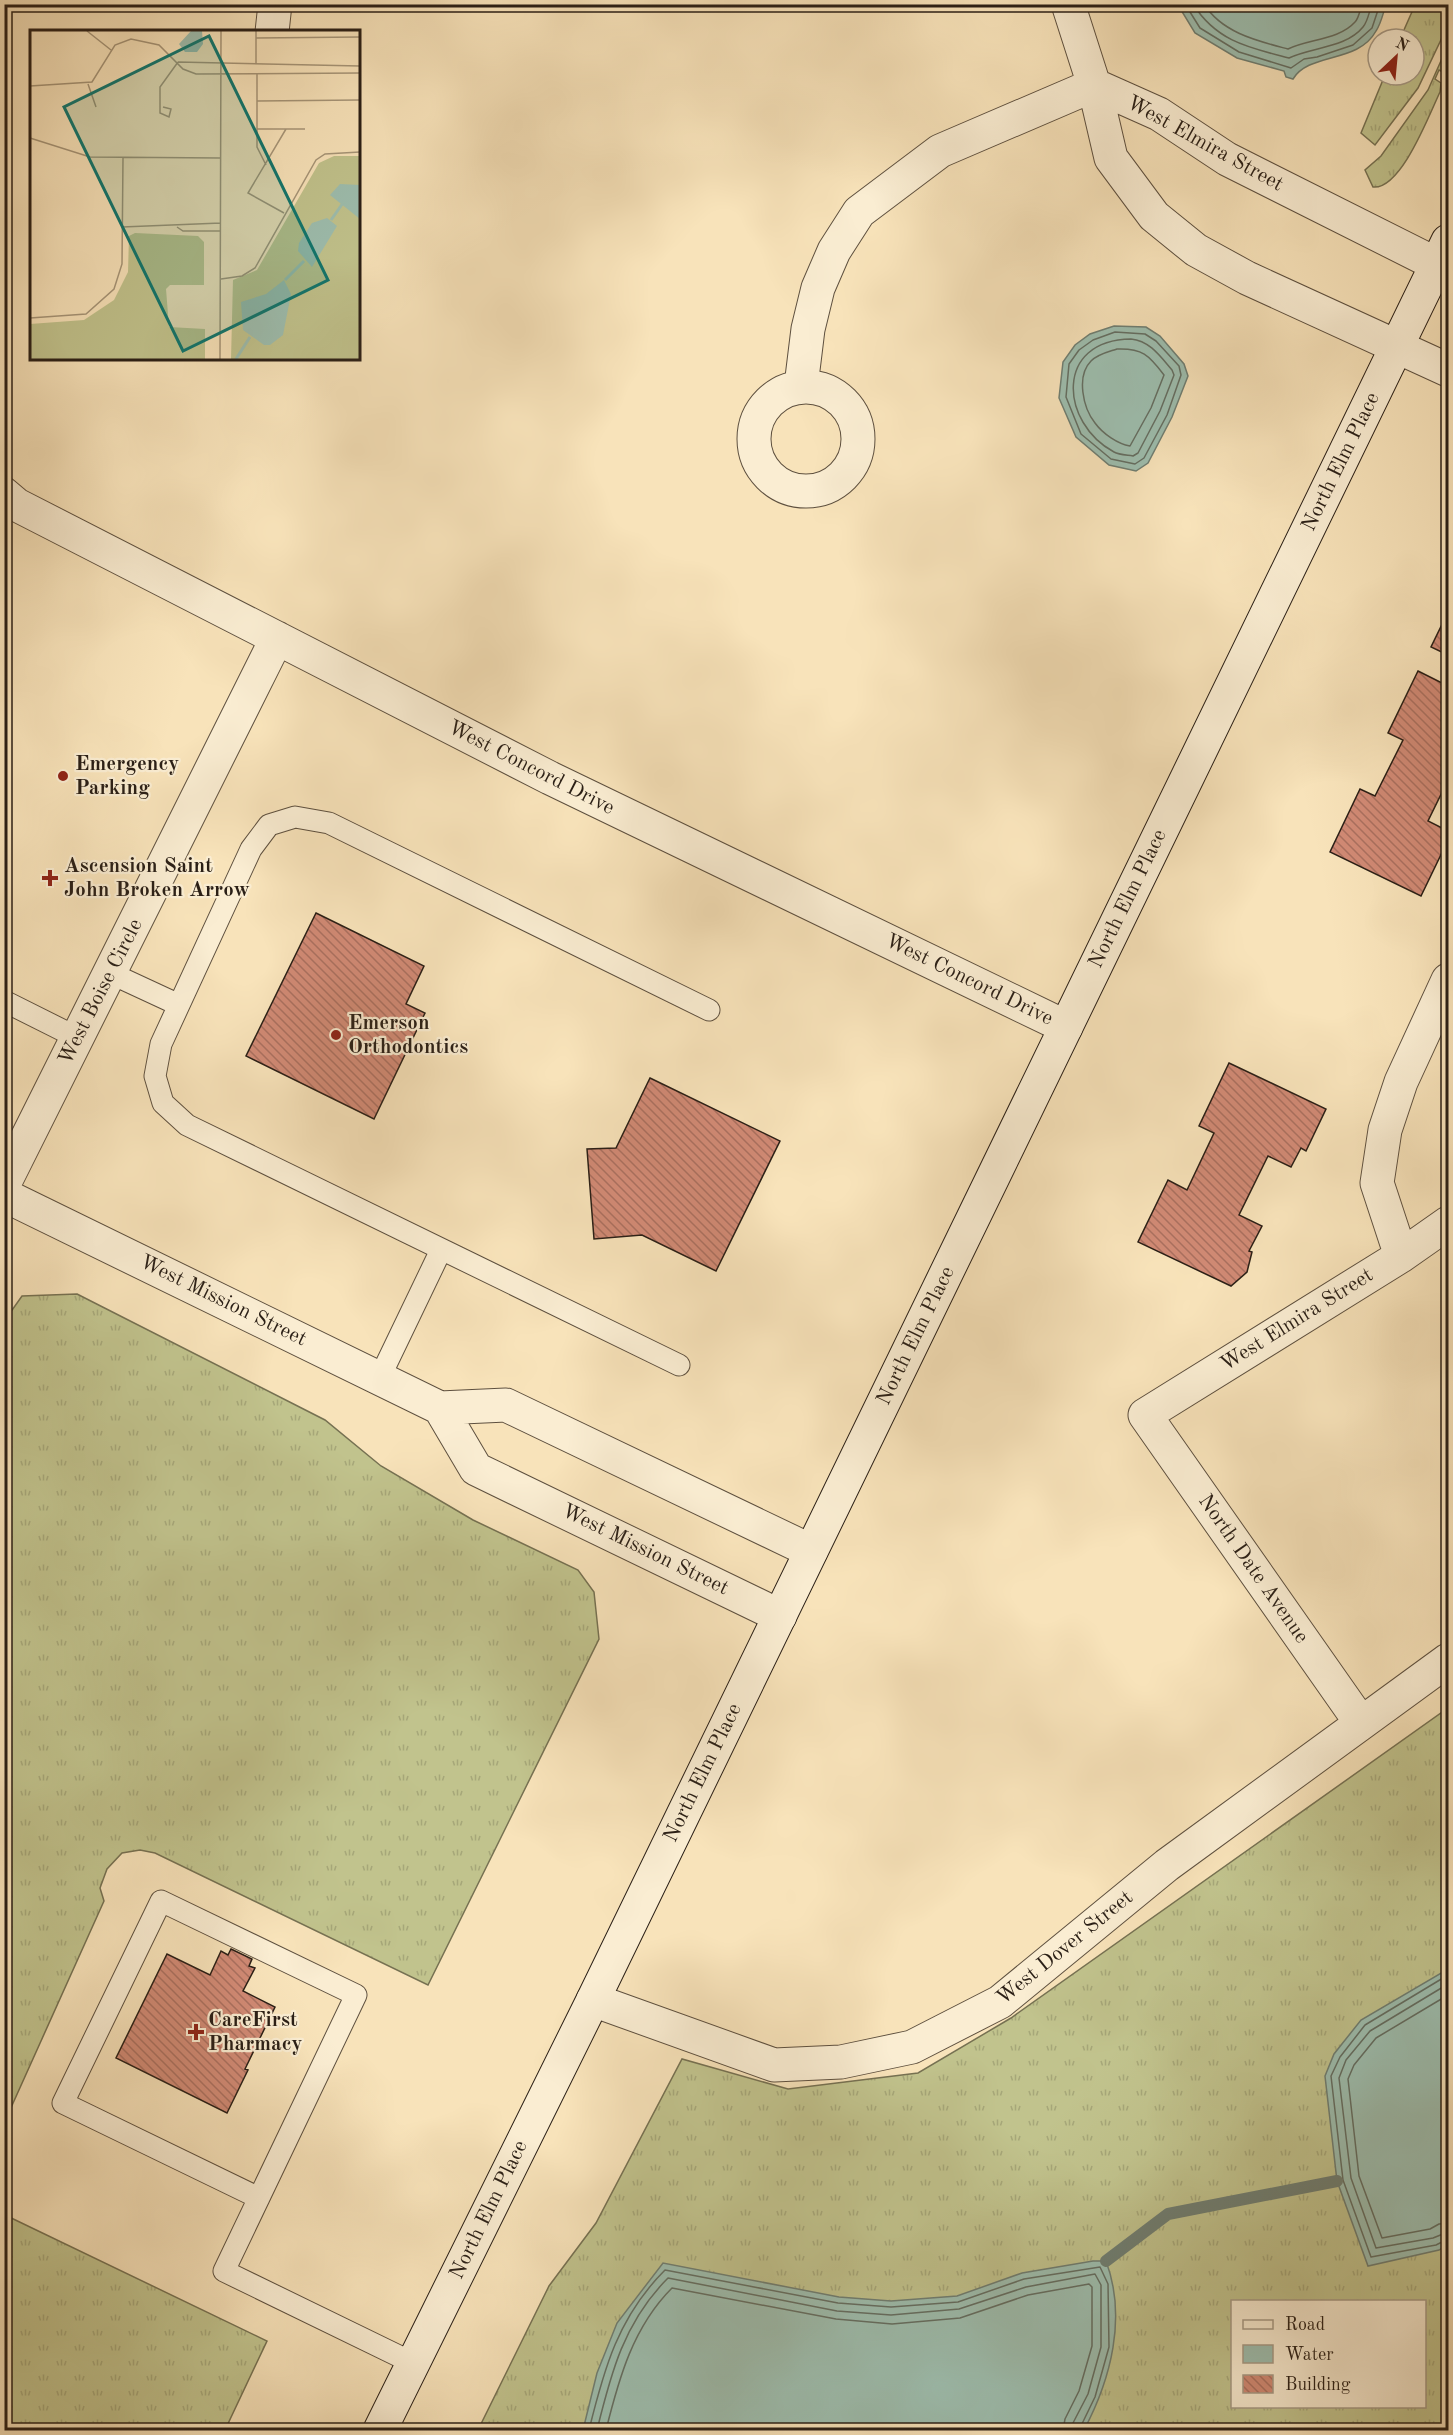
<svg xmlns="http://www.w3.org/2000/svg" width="1453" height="2435" font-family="'Old Standard TT',serif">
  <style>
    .grass { fill: url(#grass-tufts); stroke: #767152; stroke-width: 1.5; fill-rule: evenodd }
    .water { fill: #9dbeaf; stroke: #6f7e72; stroke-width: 1.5 }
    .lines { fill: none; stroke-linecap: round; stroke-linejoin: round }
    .shore { stroke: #646e62; stroke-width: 1.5 }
    .stream { stroke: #6f7e72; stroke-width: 12 }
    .building { fill: url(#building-back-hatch); stroke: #2a1f16; stroke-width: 1.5 }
    .service-casing { stroke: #5e503f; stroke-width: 23 }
    .minor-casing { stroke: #5e503f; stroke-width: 35 }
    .secondary-casing { stroke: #2a1f16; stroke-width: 35 }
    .service { stroke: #faedd2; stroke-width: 21 }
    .minor { stroke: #faedd2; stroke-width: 33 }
    .secondary { stroke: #faedd2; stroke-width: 33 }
    .poi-dot { fill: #8f2418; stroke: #faedd2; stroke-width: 2 }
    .labels { text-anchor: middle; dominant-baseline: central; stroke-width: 4.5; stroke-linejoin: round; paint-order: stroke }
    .street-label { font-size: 21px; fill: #2a1f16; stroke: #faedd2 }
    .poi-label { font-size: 21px; font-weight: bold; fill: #2a1f16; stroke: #faedd2; text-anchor: start }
    .inset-river { fill: none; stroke: #9dbeaf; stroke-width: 3 }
    .inset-road { fill: none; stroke: #a69578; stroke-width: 1.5 }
    .view { fill: #0f766e; fill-opacity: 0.15; stroke: #0f766e; stroke-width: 3 }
    .inset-edge { fill: none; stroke: #2a1f16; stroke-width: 3 }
  </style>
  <defs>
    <pattern id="grass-tufts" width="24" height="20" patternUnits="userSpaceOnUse" patternTransform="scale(1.5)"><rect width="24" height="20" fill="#c1c38d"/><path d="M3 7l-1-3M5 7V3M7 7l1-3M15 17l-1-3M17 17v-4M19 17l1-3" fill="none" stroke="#a6a779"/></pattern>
    <pattern id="building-back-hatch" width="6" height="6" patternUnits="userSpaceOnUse" patternTransform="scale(1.5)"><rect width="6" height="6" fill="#d18a75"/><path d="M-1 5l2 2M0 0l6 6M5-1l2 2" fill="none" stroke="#aa705f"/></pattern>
  </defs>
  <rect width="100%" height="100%" fill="#f8e3ba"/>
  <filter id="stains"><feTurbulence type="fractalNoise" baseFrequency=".00333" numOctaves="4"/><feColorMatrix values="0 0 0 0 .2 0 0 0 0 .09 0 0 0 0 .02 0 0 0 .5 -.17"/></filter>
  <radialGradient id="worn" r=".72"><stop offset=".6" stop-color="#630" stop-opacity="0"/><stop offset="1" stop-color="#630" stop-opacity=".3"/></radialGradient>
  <path class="grass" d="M 1415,5 L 1448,5 L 1448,25 L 1418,88 L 1375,145 L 1361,133 L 1385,75 L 1414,75 L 1414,39 L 1400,39 Z
    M 1448,45 L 1448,70 L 1445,73 L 1439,70 L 1435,79 L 1441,83 L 1440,92 C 1429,115 1401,190 1373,187 L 1365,170 L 1381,156 L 1428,90 Z
    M 77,1294 L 325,1420 L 381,1466 L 473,1520 L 578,1570 L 594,1592 L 599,1639 L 428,1985 L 155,1853 L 140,1850 L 122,1853 L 107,1869 L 100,1888 L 104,1901 L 5,2121 L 5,1320 L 22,1296 Z
    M 1448,1708 L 1448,2430 L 478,2430 L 549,2286 L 596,2223 L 682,2059 L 788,2089 L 918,2073 L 1011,2018 ZM 1232,2302 L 1424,2302 L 1424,2406 L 1232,2406 Z
    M 5,2215 L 267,2341 L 225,2430 L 5,2430 Z"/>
  <path class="water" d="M 1178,5 L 1386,5 C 1383,13 1381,24 1376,31 C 1358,64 1309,52 1293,79 L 1286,77 L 1284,71 L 1237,58 L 1195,33 Z
    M 1114,326 L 1146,327 L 1160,336 L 1184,364 L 1188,376 L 1172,417 L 1148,463 L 1136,471 L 1109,465 L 1076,437 L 1059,398 L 1063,362 L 1075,345 L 1090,334 Z
    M 1448,1969 L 1448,2244 L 1439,2250 L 1368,2266 L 1337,2181 L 1325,2076 L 1334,2054 L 1361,2020 Z
    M 1093,2261 L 1106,2261 C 1127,2317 1111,2379 1084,2430 L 583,2430 L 597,2373 L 617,2323 L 663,2263 L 839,2297 L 891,2301 L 957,2296 L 1022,2273 Z"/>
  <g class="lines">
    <path class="shore" d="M 1185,4 L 1200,28 L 1239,52 L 1291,68 L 1304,59 L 1317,57 L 1353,45 L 1372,28 L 1380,4
      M 1193,4 C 1217,42 1250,48 1289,58 C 1312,47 1346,48 1363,27 C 1368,21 1369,12 1372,4
      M 1204,4 C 1222,33 1258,41 1288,49 C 1308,39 1339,40 1355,22 C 1359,18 1360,10 1362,4
      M 1115,332 L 1145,334 L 1156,341 L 1179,366 L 1181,375 L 1167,415 L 1144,458 L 1135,464 L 1111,459 L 1081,434 L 1066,397 L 1069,364 L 1079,350 L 1093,340 Z
      M 1131,339 C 1150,341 1160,356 1172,370 L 1174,375 L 1160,411 L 1138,453 L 1133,456 C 1127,455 1119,455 1114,452 C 1060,423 1054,340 1131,339 Z
      M 1117,349 C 1142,348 1149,355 1164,375 L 1151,408 L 1130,446 C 1118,444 1103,434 1095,423 C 1083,408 1076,376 1091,361 C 1098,354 1108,352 1117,349 Z
      M 1448,1975 L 1365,2025 L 1340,2057 L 1331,2076 L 1343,2180 L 1371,2257 L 1436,2245 L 1448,2239
      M 1448,1984 L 1370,2031 L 1346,2060 L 1339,2078 L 1351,2178 L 1376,2248 L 1433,2238 L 1448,2232
      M 1448,1995 L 1376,2038 L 1354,2065 L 1348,2079 L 1359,2176 L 1382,2238 L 1430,2229 L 1439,2224 L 1448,2223
      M 589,2430 C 604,2369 618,2317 665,2270 L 838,2303 L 891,2307 L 958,2302 L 1024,2279 L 1100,2267 L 1108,2284 L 1109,2347 L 1095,2397 L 1079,2430
      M 597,2430 C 611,2373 624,2322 668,2278 L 837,2311 L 891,2315 L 959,2309 L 1026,2287 L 1095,2274 L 1101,2285 L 1101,2347 L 1088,2394 L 1073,2423 L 1072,2430
      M 606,2430 C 619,2378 633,2327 672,2288 L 836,2319 L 892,2324 L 960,2318 L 1028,2295 L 1089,2284 L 1092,2287 L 1092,2346 L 1079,2391 L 1065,2419 L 1063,2430"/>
    <path class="stream" d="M 1106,2261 L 1168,2214 L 1337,2181"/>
  </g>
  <path class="building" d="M 1448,612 L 1448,655 L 1431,647 Z
    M 1418,671 L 1448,686 L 1448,780 L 1428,821 L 1448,831 L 1448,840 L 1421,896 L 1330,852 L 1360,789 L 1375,796 L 1403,740 L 1388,733 Z
    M 316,913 L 424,966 L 406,1004 L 425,1013 L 374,1119 L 246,1056 Z
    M 1229,1063 L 1326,1109 L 1306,1151 L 1301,1148 L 1291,1167 L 1268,1156 L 1239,1215 L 1262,1226 L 1249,1251 L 1252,1252 L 1247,1272 L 1231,1286 L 1138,1242 L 1168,1180 L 1187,1190 L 1214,1133 L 1199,1126 Z
    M 650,1078 L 780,1141 L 716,1271 L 642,1235 L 594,1239 L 587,1149 L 616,1148 Z
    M 231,1949 L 252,1959 L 249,1966 L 255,1968 L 243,1991 L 275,2007 L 245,2069 L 248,2070 L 227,2113 L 116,2058 L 167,1954 L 210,1975 L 221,1951 L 228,1955 Z"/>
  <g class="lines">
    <g class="service-casing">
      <path id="service" d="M 110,973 L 179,1005
        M 4,1001 L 78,1038
        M 679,1365 L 187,1125 L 163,1103 L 155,1076 L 161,1044 L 251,849 L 269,825 L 295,817 L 329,823 L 709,1010
        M 380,1377 L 441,1250
        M 259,2198 L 63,2103 L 161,1901 L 356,1995 L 224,2271 L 413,2363"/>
    </g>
    <g class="minor-casing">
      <path id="minor" d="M 1068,4 L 1094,85 L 1111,158 L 1154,216 L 1196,250 L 1247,278 L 1448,370
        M 272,32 L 275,4
        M 1094,85 L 1159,114 L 1227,159 L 1448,270
        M 801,386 L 808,329 L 818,288 L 834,251 L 859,212 L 940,151 L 1094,85
        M754 439a52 52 0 1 1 104 0a52 52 0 1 1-104 0Z
        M 4,494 L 17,505 L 550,778 L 1066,1027
        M 4,1184 L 277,638
        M 4,1195 L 440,1408 L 506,1405 L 811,1551
        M 1401,1256 L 1377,1183 L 1385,1130 L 1401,1082 L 1448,980
        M 440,1408 L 476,1469 L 780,1616
        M 1361,1723 L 1145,1415 L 1401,1256 L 1448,1223
        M 593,2000 L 774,2065 L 841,2062 L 912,2047 L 1000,2002 L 1167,1865 L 1448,1660"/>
    </g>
    <g class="secondary-casing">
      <path id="secondary" d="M 380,2430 L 593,2000 L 1448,241"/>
    </g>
    <use href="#service" class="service"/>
    <use href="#minor" class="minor"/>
    <use href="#secondary" class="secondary"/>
  </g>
  <g class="poi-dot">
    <circle cx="63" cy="776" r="6"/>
    <path d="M47 869h6v6h6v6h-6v6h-6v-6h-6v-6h6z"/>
    <circle cx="336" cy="1035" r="6"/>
    <path d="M193 2023h6v6h6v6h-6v6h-6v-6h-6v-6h6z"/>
  </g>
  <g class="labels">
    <g class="street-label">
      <text transform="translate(1205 144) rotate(29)">West Elmira Street</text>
      <text transform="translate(1341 462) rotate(-64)">North Elm Place</text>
      <text transform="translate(531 768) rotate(27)">West Concord Drive</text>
      <text transform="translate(1128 899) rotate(-64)">North Elm Place</text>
      <text transform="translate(969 980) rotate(26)">West Concord Drive</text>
      <text transform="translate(101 992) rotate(-63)">West Boise Circle</text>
      <text transform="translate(223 1301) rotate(26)">West Mission Street</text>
      <text transform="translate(1297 1320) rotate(-32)">West Elmira Street</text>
      <text transform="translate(916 1336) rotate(-64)">North Elm Place</text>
      <text transform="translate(645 1550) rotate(26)">West Mission Street</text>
      <text transform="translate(1253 1569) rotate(55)">North Date Avenue</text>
      <text transform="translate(703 1773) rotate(-64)">North Elm Place</text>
      <text transform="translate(1065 1948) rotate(-39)">West Dover Street</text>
      <text transform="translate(489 2210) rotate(-64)">North Elm Place</text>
    </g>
    <g class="poi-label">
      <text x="75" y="764">Emergency<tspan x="75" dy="24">Parking</tspan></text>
      <text x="64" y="866">Ascension Saint<tspan x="64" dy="24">John Broken Arrow</tspan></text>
      <text x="348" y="1023">Emerson<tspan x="348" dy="24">Orthodontics</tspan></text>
      <text x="208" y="2020">CareFirst<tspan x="208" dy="24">Pharmacy</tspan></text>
    </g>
  </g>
  <g transform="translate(30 30)">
    <rect width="330" height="330" fill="#f8e3ba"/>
    <path d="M 304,126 L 330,126 L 330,329 L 201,329 L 203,250 L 227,240 L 289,133 ZM 105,203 L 168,206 L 174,212 L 174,255 L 140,255 L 136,259 L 139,297 L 175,299 L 175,329 L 0,329 L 0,294 L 54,290 L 84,270 L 98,242 L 99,206 Z" fill="#c1c38d"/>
    <path d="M 161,1 L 172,1 L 173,14 L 167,22 L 155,22 L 149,14 ZM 310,154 L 330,155 L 330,189 L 300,165 ZM 297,188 L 307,196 L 282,237 L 268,221 L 269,213 L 282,193 ZM 254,250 L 261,264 L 253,305 L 240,315 L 234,315 L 213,300 L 211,272 L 236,264 Z" fill="#9dbeaf"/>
    <path class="inset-river" d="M 301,190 L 313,173M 255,250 L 274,231M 206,329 L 220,307"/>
    <path class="inset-road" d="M 57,1 L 81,20M 226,8 L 330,7M 148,32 L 330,36M 226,34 L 226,1M 227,43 L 227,117 L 236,135M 58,54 L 66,77M 0,56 L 62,52 L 85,15 L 101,9 L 129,15 L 153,39 L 166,44 L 330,43M 227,71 L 330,70M 133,77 L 141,79 L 139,87 L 130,83 L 130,57 L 148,32M 227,99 L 275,99M 0,108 L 60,127 L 191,128M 254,183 L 218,163 L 256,99M 92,197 L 191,193M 147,197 L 153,201 L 191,201M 191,249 L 212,246 L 225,238 L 286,130 L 295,124 L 330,122M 0,288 L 56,284 L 84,259 L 92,234 L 93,128M 190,329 L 191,1"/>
    <path class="view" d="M 179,6 L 298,250 L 153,321 L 34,77 Z"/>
    <rect width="330" height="330" class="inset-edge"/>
  </g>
  <rect width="1453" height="2435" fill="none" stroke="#f8e3ba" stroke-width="24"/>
  <rect x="6" y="6" width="1441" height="2423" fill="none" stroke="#2a1f16" stroke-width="3"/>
  <rect x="12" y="12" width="1429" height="2411" fill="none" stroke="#2a1f16" stroke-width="1.5"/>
  <rect x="1231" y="2300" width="195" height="108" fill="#faedd2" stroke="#a79b87" stroke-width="1.5"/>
  <rect x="1243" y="2320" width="30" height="9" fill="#faedd2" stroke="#a79b87" stroke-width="1.5"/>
  <text x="1285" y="2330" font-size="18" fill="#2a1f16">Road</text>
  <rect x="1243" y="2345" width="30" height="18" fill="#9dbeaf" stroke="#a79b87" stroke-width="1.5"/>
  <text x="1285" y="2360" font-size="18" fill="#2a1f16">Water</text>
  <rect x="1243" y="2375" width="30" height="18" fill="url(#building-back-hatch)" stroke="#a79b87" stroke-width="1.5"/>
  <text x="1285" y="2390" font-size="18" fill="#2a1f16">Building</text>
  <g transform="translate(1396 57) rotate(26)"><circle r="28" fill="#faedd2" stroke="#a79b87" stroke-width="1.5"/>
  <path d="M0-4.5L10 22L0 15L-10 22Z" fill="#8f2418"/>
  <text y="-9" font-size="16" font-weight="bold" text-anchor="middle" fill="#2a1f16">N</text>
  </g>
  <rect width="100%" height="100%" filter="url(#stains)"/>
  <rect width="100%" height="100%" fill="url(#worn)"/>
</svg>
